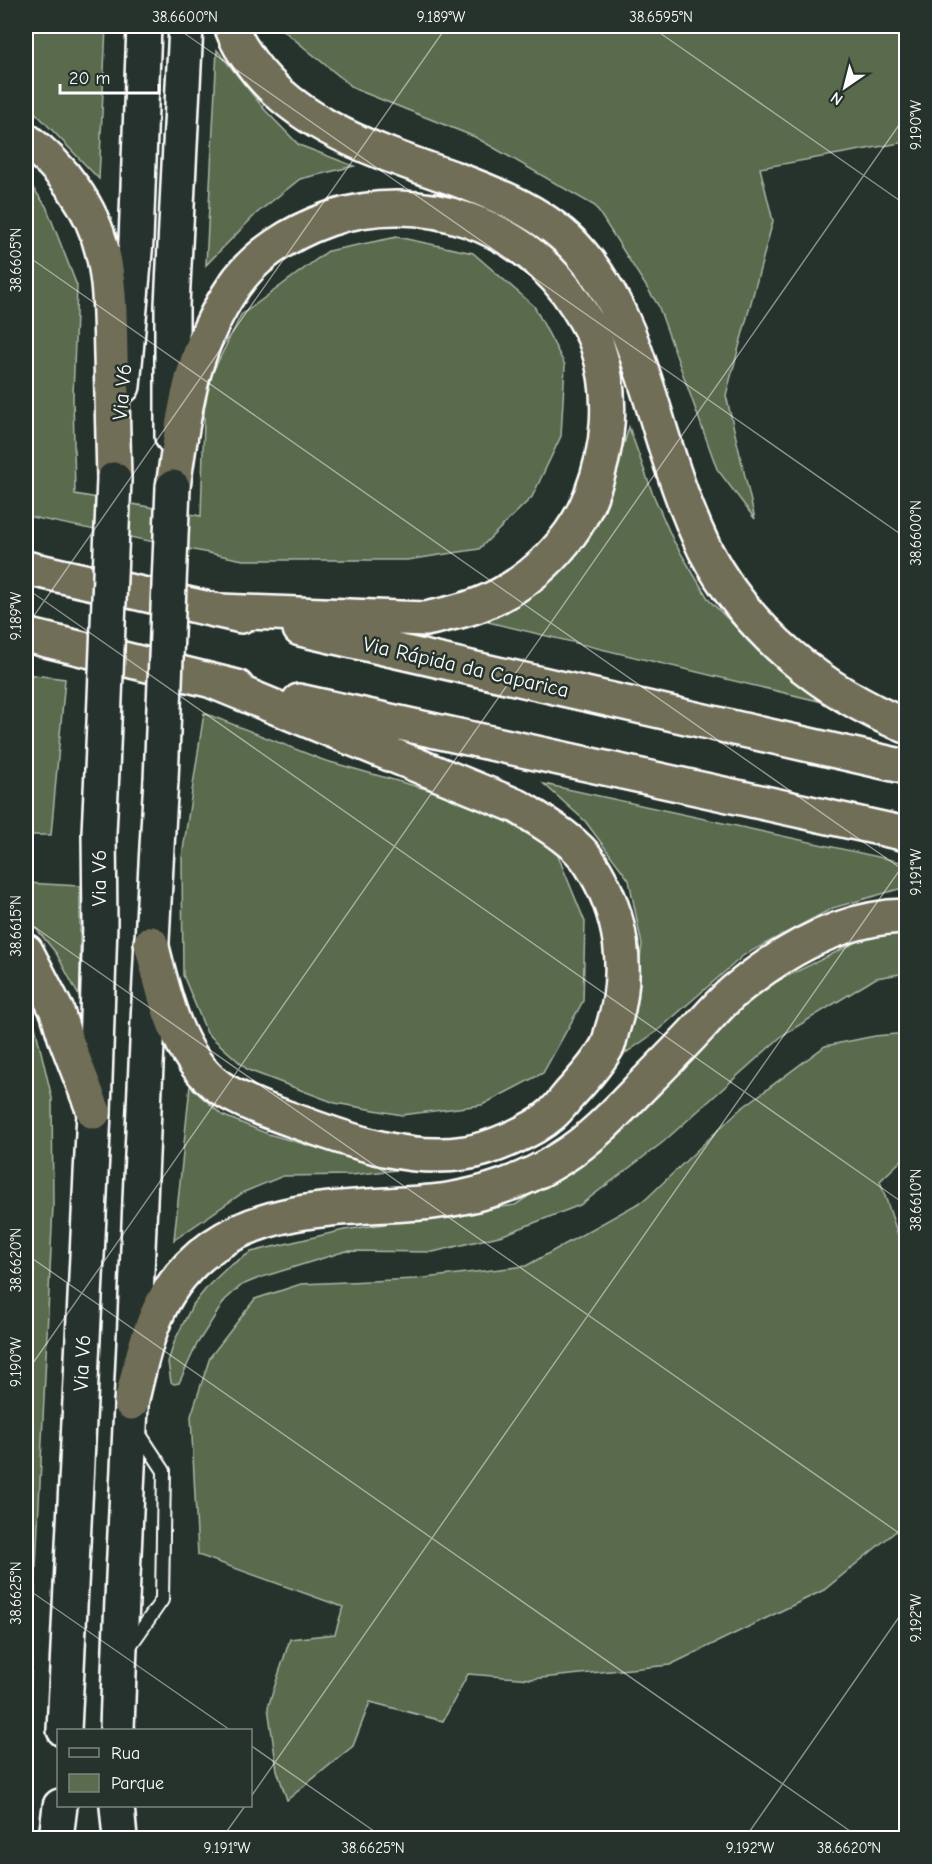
<svg xmlns="http://www.w3.org/2000/svg" width="932" height="1864" font-family="'Comic Neue',sans-serif">
  <style>
    .green { fill: #5a6b4e; stroke: #acb5a6; stroke-width: 1.5 }
    .lines { fill: none; stroke-linecap: round; stroke-linejoin: round }
    .lane-casing { stroke: #fff; stroke-width: 16 }
    .secondary-casing { stroke: #fff; stroke-width: 38 }
    .highway-casing { stroke: #fff; stroke-width: 38 }
    .lane { stroke: #26332d; stroke-width: 12 }
    .secondary { stroke: #26332d; stroke-width: 33 }
    .highway { stroke: #716e59; stroke-width: 33 }
    .secondary-bridge-casing { stroke: #fff; stroke-width: 38; stroke-linecap: butt }
    .secondary-bridge { stroke: #26332d; stroke-width: 33 }
    .ticks { fill: none; stroke: #fff; stroke-width: 1.5; stroke-opacity: 0.45 }
    .labels { text-anchor: middle; dominant-baseline: central; stroke-width: 5; stroke-linejoin: round; paint-order: stroke }
    .street-label { font-size: 21px; fill: #fff; stroke: #26332d }
    .neatline { fill: none; stroke: #fff; stroke-width: 2 }
    .ticks-label { font-size: 15px; text-anchor: middle; fill: #fff }
  </style>
  <rect width="100%" height="100%" fill="#26332d"/>
  <filter id="ink" filterUnits="userSpaceOnUse"><feTurbulence type="fractalNoise" baseFrequency=".0167" numOctaves="2"/><feDisplacementMap in="SourceGraphic" scale="12" xChannelSelector="R" yChannelSelector="G"/><feConvolveMatrix kernelMatrix="1 2 1 2 8 2 1 2 1" color-interpolation-filters="sRGB"/></filter>
  <g filter="url(#ink)">
    <path class="green" d="M 26,26 L 106,26 L 99,179 L 26,103 Z
      M 278,26 L 906,26 L 906,134 L 900,143 L 760,168 L 773,221 L 726,395 L 755,519 L 717,469 L 658,305 L 595,206 L 475,137 L 355,89 Z
      M 217,50 L 265,110 L 299,145 L 354,166 L 300,179 L 257,213 L 206,265 Z
      M 26,178 L 46,206 L 77,286 L 73,396 L 75,494 L 201,516 L 205,388 L 241,315 L 328,251 L 397,237 L 473,253 L 534,306 L 565,365 L 561,436 L 532,497 L 479,549 L 407,560 L 243,560 L 26,516 Z
      M 629,427 L 652,492 L 673,540 L 709,600 L 770,661 L 835,705 L 463,616 L 573,550 L 617,467 Z
      M 26,674 L 65,679 L 51,835 L 26,835 Z
      M 204,713 L 323,760 L 475,803 L 556,851 L 585,922 L 583,1001 L 543,1073 L 482,1105 L 402,1115 L 335,1103 L 248,1070 L 207,1033 L 183,975 L 182,857 Z
      M 544,784 L 906,863 L 906,887 L 833,908 L 744,955 L 656,1032 L 617,1059 L 628,1031 L 642,945 L 629,880 L 585,821 Z
      M 26,883 L 80,886 L 80,998 L 56,953 L 26,916 Z
      M 906,931 L 906,973 L 876,978 L 783,1035 L 662,1143 L 580,1205 L 503,1235 L 433,1252 L 346,1251 L 259,1278 L 242,1285 L 225,1300 L 197,1344 L 179,1383 L 174,1384 L 171,1382 L 168,1362 L 175,1340 L 192,1306 L 209,1285 L 228,1267 L 251,1252 L 344,1230 L 515,1205 L 595,1152 L 763,988 L 873,934 Z
      M 26,1007 L 33,1018 L 52,1098 L 53,1206 L 28,1738 L 26,1755 Z
      M 906,1033 L 906,1156 L 880,1181 L 906,1259 L 906,1523 L 824,1590 L 670,1665 L 531,1679 L 468,1674 L 443,1721 L 370,1702 L 353,1746 L 287,1800 L 277,1770 L 268,1707 L 290,1639 L 335,1634 L 343,1607 L 198,1555 L 191,1416 L 210,1357 L 255,1299 L 301,1284 L 416,1279 L 526,1266 L 646,1199 L 738,1111 L 825,1046 L 875,1036 Z
      M 190,1086 L 222,1115 L 268,1134 L 397,1170 L 351,1175 L 283,1176 L 244,1192 L 174,1240 Z"/>
    <g class="lines">
      <g class="lane-casing">
        <path id="lane" d="M 128,1649 L 162,1600 L 164,1471 L 137,1430"/>
      </g>
      <g class="secondary-casing">
        <path id="secondary" d="M 123,386 L 136,241 L 144,26
          M 172,437 L 172,305 L 186,26
          M 64,1730 L 94,1112 L 100,924 L 99,833 L 102,771
          M 117,1730 C 121,1601 128,1473 134,1344 C 142,1156 149,968 161,780
          M 117,1806 L 120,1838
          M 56,1838 L 60,1806"/>
      </g>
      <g class="highway-casing">
        <path id="highway" d="M 231,26 C 234,33 237,42 242,49 C 286,123 376,151 453,178 C 499,195 547,214 580,252 C 624,303 641,366 660,429 C 673,471 686,511 705,550 C 747,631 823,692 906,726
          M 26,140 C 62,166 92,207 102,250 C 111,284 110,321 111,355 C 112,396 113,437 114,479
          M 173,487 C 184,413 190,350 234,286 C 256,254 292,232 329,219 C 420,188 526,224 577,306 C 585,319 594,333 598,348 C 614,395 609,449 591,495 C 574,540 534,580 490,600 C 470,610 447,614 426,619 L 220,611
          M 26,568 L 241,616
          M 300,629 L 906,767
          M 26,635 L 237,687
          M 299,701 L 906,834
          M 151,943 C 164,994 177,1063 227,1092 C 255,1108 285,1117 315,1128 C 363,1145 413,1161 465,1153 C 489,1150 533,1131 551,1115 C 558,1109 563,1102 569,1095 C 582,1081 599,1062 608,1045 C 610,1039 611,1033 613,1027 C 631,972 622,912 590,863 C 576,841 541,821 519,807 L 214,682
          M 26,951 L 57,1011 L 65,1037 L 94,1112
          M 131,1403 C 146,1340 156,1286 213,1246 C 277,1202 357,1209 432,1202 C 477,1197 522,1183 561,1158 C 590,1140 614,1115 638,1090 C 660,1068 682,1046 703,1023 C 714,1011 725,998 738,988 C 785,950 844,917 906,916"/>
      </g>
      <use href="#lane" class="lane"/>
      <use href="#secondary" class="secondary"/>
      <use href="#highway" class="highway"/>
      <g class="secondary-bridge-casing">
        <path id="secondary-bridge" d="M 102,771 L 114,479
          M 161,780 L 173,487"/>
      </g>
      <use href="#secondary-bridge" class="secondary-bridge"/>
    </g>
  </g>
  <path class="ticks" d="M 174,26 L 906,538M 650,26 L 906,205M 26,255 L 906,872M 26,588 L 906,1205M 26,627 L 447,26M 26,921 L 906,1538M 26,1254 L 860,1838M 26,1373 L 906,115M 26,1588 L 230,1730M 250,1745 L 384,1838M 250,1798 L 906,861M 222,1838 L 245,1806M 745,1838 L 906,1607"/>
  <g class="labels">
    <g class="street-label">
      <text transform="translate(122 392) rotate(-85)">Via V6</text>
      <text transform="translate(466 667) rotate(13)">Via Rápida da Caparica</text>
      <text transform="translate(99 878) rotate(-90)">Via V6</text>
      <text transform="translate(82 1363) rotate(-87)">Via V6</text>
    </g>
  </g>
  <rect width="932" height="1864" fill="none" stroke="#26332d" stroke-width="66"/>
  <rect x="57" y="1729" width="195" height="78" fill="#26332d" stroke="#7d8581" stroke-width="1.5"/>
  <rect x="69" y="1748" width="30" height="9" fill="#26332d" stroke="#7d8581" stroke-width="1.5"/>
  <text x="111" y="1759" font-size="18" fill="#ffffff">Rua</text>
  <rect x="69" y="1774" width="30" height="18" fill="#5a6b4e" stroke="#7d8581" stroke-width="1.5"/>
  <text x="111" y="1789" font-size="18" fill="#ffffff">Parque</text>
  <g transform="translate(845 87) rotate(215)" stroke="#26332d" stroke-width="4.5" paint-order="stroke">
  <path d="M0-4.5L10 22L0 15L-10 22Z" fill="#ffffff"/>
  <text y="-9" font-size="16" font-weight="bold" text-anchor="middle" fill="#ffffff">N</text>
  </g>
  <path d="M60 84v9h99v-9" fill="none" stroke="#ffffff" stroke-width="3"/>
  <text x="69" y="84" font-size="18" fill="#ffffff" stroke="#26332d" stroke-width="4.5" paint-order="stroke">20 m</text>
  <rect x="33" y="33" width="866" height="1798" class="neatline"/>
  <g class="ticks-label">
    <text x="185" y="22">38.6600°N</text>
    <text x="441" y="22">9.189°W</text>
    <text x="661" y="22">38.6595°N</text>
    <text transform="translate(916 125) rotate(-90)" y="5">9.190°W</text>
    <text transform="translate(16 260) rotate(-90)" y="5">38.6605°N</text>
    <text transform="translate(916 533) rotate(-90)" y="5">38.6600°N</text>
    <text transform="translate(16 616) rotate(-90)" y="5">9.189°W</text>
    <text transform="translate(916 872) rotate(-90)" y="5">9.191°W</text>
    <text transform="translate(16 926) rotate(-90)" y="5">38.6615°N</text>
    <text transform="translate(916 1200) rotate(-90)" y="5">38.6610°N</text>
    <text transform="translate(16 1260) rotate(-90)" y="5">38.6620°N</text>
    <text transform="translate(16 1362) rotate(-90)" y="5">9.190°W</text>
    <text transform="translate(16 1593) rotate(-90)" y="5">38.6625°N</text>
    <text transform="translate(916 1618) rotate(-90)" y="5">9.192°W</text>
    <text x="227" y="1853">9.191°W</text>
    <text x="373" y="1853">38.6625°N</text>
    <text x="750" y="1853">9.192°W</text>
    <text x="849" y="1853">38.6620°N</text>
  </g>
</svg>
